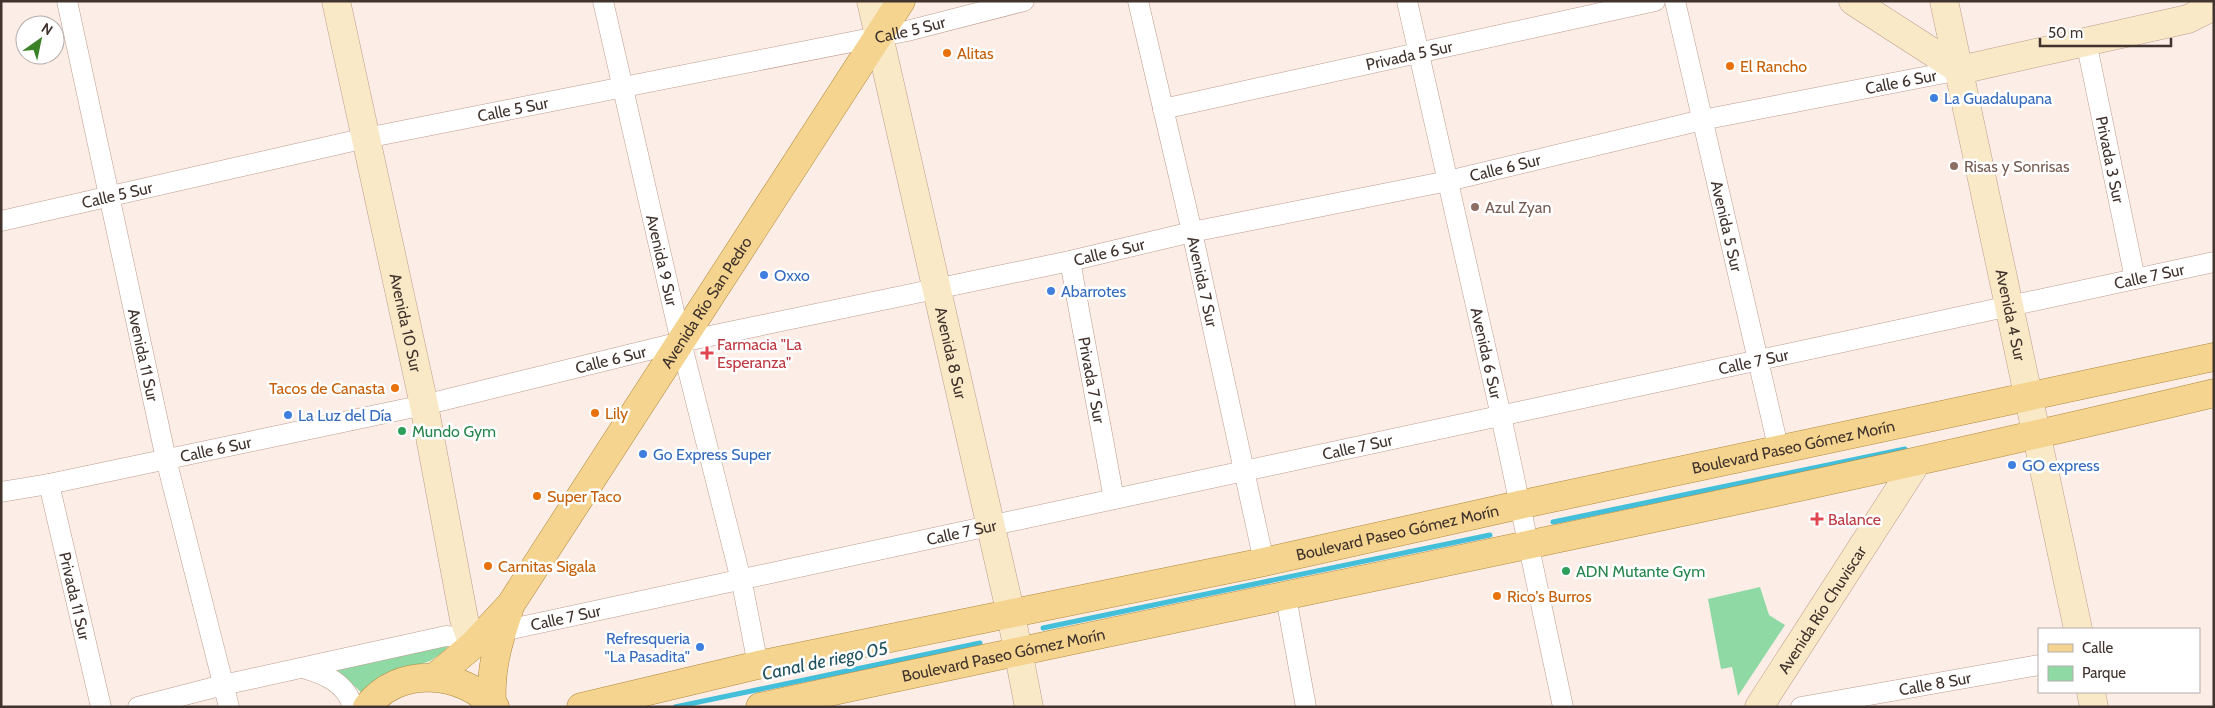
<svg xmlns="http://www.w3.org/2000/svg" width="2215" height="708" font-family="Cabin,sans-serif">
  <style>
    .green { fill: #8ed9a4 }
    .lines { fill: none; stroke-linecap: round; stroke-linejoin: round }
    .stream { stroke: #44bfd9; stroke-width: 5 }
    .street-casing { stroke: #bd9c8d; stroke-width: 21 }
    .secondary-casing { stroke: #bd9c8d; stroke-width: 29 }
    .primary-casing { stroke: #b0893c; stroke-width: 29 }
    .street { stroke: #fff; stroke-width: 20 }
    .secondary { stroke: #f9e9c7; stroke-width: 28 }
    .primary { stroke: #f4d48f; stroke-width: 28 }
    .food-dot { fill: #e8710a; stroke: #fff; stroke-width: 2 }
    .shop-dot { fill: #3f7fe0; stroke: #fff; stroke-width: 2 }
    .education-dot { fill: #8d6e63; stroke: #fff; stroke-width: 2 }
    .health-dot { fill: #e0444e; stroke: #fff; stroke-width: 2 }
    .leisure-dot { fill: #2e9e5b; stroke: #fff; stroke-width: 2 }
    .labels { text-anchor: middle; dominant-baseline: central; stroke-width: 5; stroke-linejoin: round; paint-order: stroke }
    .street-label { font-size: 16px; fill: #41332d; stroke: #fff }
    .food-label { font-size: 16px; fill: #c56008; stroke: #fff; text-anchor: start }
    .shop-label { font-size: 16px; fill: #366cbe; stroke: #fff; text-anchor: start }
    .education-label { font-size: 16px; fill: #785e54; stroke: #fff; text-anchor: start }
    .health-label { font-size: 16px; fill: #be3a42; stroke: #fff; text-anchor: start }
    .leisure-label { font-size: 16px; fill: #27864d; stroke: #fff; text-anchor: start }
    .water-label { font-size: 18px; font-style: italic; fill: #20535f; stroke: #fff }
  </style>
  <rect width="100%" height="100%" fill="#fcede7"/>
  <path class="green" d="M 1760,587 L 1769,615 L 1785,625 L 1738,696 L 1732,667 L 1721,669 L 1708,599 Z
    M 453,641 L 443,652 L 430,661 L 409,668 L 364,695 L 334,667 Z"/>
  <g class="lines">
    <path class="stream" d="M 1553,522 L 1905,449
      M 1043,628 L 1490,535
      M 675,707 L 980,643"/>
    <g class="street-casing">
      <g id="street">
        <path id="s1" d="M 67,1 L 166,459 L 229,707"/>
        <path id="s2" d="M 603,1 L 681,342 L 743,588 L 758,665"/>
        <path id="s3" d="M 1138,1 L 1192,232 L 1264,562"/>
        <path id="s4" d="M 1407,1 L 1501,416 L 1563,707"/>
        <path id="s5" d="M 1675,1 L 1779,451"/>
        <path id="s6" d="M 2086,41 L 2135,279"/>
        <path id="s7" d="M 1163,109 L 1655,1"/>
        <path id="s8" d="M 1,221 L 366,138 L 907,31 L 1024,1"/>
        <path id="s9" d="M 1070,261 L 1114,499"/>
        <path id="s10" d="M 49,484 L 101,707"/>
        <path id="s11" d="M 1,492 L 49,484 L 424,405 L 681,342 L 1070,261 L 1192,232 L 1448,181 L 1702,120 L 1960,70"/>
        <path d="M 1286,597 L 1306,707"/>
        <path id="s12" d="M 502,631 L 2214,262"/>
        <path d="M 303,668 C 325,674 346,683 353,707"/>
        <path d="M 138,707 L 223,685 L 446,636 L 457,637 L 473,645"/>
        <path id="s13" d="M 1801,707 L 2039,665"/>
      </g>
    </g>
    <g class="secondary-casing">
      <g id="secondary">
        <path id="s14" d="M 336,1 L 424,405 L 464,619 L 473,645"/>
        <path id="s15" d="M 871,1 L 1011,615 L 1029,707"/>
        <path d="M 1853,1 L 1960,70 L 2188,19 L 2214,6"/>
        <path id="s16" d="M 1944,1 L 2078,629"/>
        <path d="M 2091,692 L 2094,707"/>
        <path id="s17" d="M 1759,707 L 1917,462"/>
      </g>
    </g>
    <g class="primary-casing">
      <g id="primary">
        <path id="s18" d="M 435,677 L 473,645 L 511,604 L 901,1"/>
        <path d="M 492,703 C 490,670 498,642 509,610"/>
        <path d="M 367,707 C 398,665 463,671 495,707"/>
        <path id="s19" d="M 581,707 L 758,665 L 1264,562 L 1519,505 L 2214,357"/>
        <path id="s20" d="M 760,707 C 1244,601 1731,508 2214,393"/>
      </g>
    </g>
    <use href="#street" class="street"/>
    <use href="#secondary" class="secondary"/>
    <use href="#primary" class="primary"/>
  </g>
  <g class="food-dot">
    <circle cx="947" cy="53" r="5"/>
    <circle cx="1730" cy="66" r="5"/>
    <circle cx="395" cy="388" r="5"/>
    <circle cx="595" cy="413" r="5"/>
    <circle cx="537" cy="496" r="5"/>
    <circle cx="488" cy="566" r="5"/>
    <circle cx="1497" cy="596" r="5"/>
  </g>
  <g class="shop-dot">
    <circle cx="1934" cy="98" r="5"/>
    <circle cx="764" cy="275" r="5"/>
    <circle cx="1051" cy="291" r="5"/>
    <circle cx="288" cy="415" r="5"/>
    <circle cx="643" cy="454" r="5"/>
    <circle cx="2012" cy="465" r="5"/>
    <circle cx="700" cy="647" r="5"/>
  </g>
  <g class="education-dot">
    <circle cx="1954" cy="166" r="5"/>
    <circle cx="1475" cy="207" r="5"/>
  </g>
  <g class="health-dot">
    <path d="M704.5 345.5h5v5h5v5h-5v5h-5v-5h-5v-5h5z"/>
    <path d="M1814.5 511.5h5v5h5v5h-5v5h-5v-5h-5v-5h5z"/>
  </g>
  <g class="leisure-dot">
    <circle cx="402" cy="431" r="5"/>
    <circle cx="1566" cy="571" r="5"/>
  </g>
  <g class="labels">
    <g class="street-label">
      <text stroke="none"><textPath href="#s8" startOffset="929">Calle 5 Sur</textPath></text>
      <text stroke="none"><textPath href="#s7" startOffset="252">Privada 5 Sur</textPath></text>
      <text stroke="none"><textPath href="#s11" startOffset="1944">Calle 6 Sur</textPath></text>
      <text stroke="none"><textPath href="#s8" startOffset="524">Calle 5 Sur</textPath></text>
      <text stroke="none"><textPath href="#s6" startOffset="121">Privada 3 Sur</textPath></text>
      <text stroke="none"><textPath href="#s11" startOffset="1539">Calle 6 Sur</textPath></text>
      <text stroke="none"><textPath href="#s8" startOffset="119">Calle 5 Sur</textPath></text>
      <text stroke="none"><textPath href="#s5" startOffset="231">Avenida 5 Sur</textPath></text>
      <text stroke="none"><textPath href="#s11" startOffset="1134">Calle 6 Sur</textPath></text>
      <text stroke="none"><textPath href="#s2" startOffset="266">Avenida 9 Sur</textPath></text>
      <text stroke="none"><textPath href="#s12" startOffset="1685">Calle 7 Sur</textPath></text>
      <text stroke="none"><textPath href="#s3" startOffset="288">Avenida 7 Sur</textPath></text>
      <text stroke="none"><textPath href="#s18" startOffset="465">Avenida Río San Pedro</textPath></text>
      <text stroke="none"><textPath href="#s16" startOffset="321">Avenida 4 Sur</textPath></text>
      <text stroke="none"><textPath href="#s14" startOffset="329">Avenida 10 Sur</textPath></text>
      <text stroke="none"><textPath href="#s4" startOffset="361">Avenida 6 Sur</textPath></text>
      <text stroke="none"><textPath href="#s15" startOffset="361">Avenida 8 Sur</textPath></text>
      <text stroke="none"><textPath href="#s1" startOffset="362">Avenida 11 Sur</textPath></text>
      <text stroke="none"><textPath href="#s11" startOffset="624">Calle 6 Sur</textPath></text>
      <text stroke="none"><textPath href="#s12" startOffset="1280">Calle 7 Sur</textPath></text>
      <text stroke="none"><textPath href="#s9" startOffset="121">Privada 7 Sur</textPath></text>
      <text stroke="none"><textPath href="#s12" startOffset="875">Calle 7 Sur</textPath></text>
      <text stroke="none"><textPath href="#s19" startOffset="1240">Boulevard Paseo Gómez Morín</textPath></text>
      <text stroke="none"><textPath href="#s11" startOffset="219">Calle 6 Sur</textPath></text>
      <text stroke="none"><textPath href="#s12" startOffset="470">Calle 7 Sur</textPath></text>
      <text stroke="none"><textPath href="#s19" startOffset="835">Boulevard Paseo Gómez Morín</textPath></text>
      <text stroke="none"><textPath href="#s10" startOffset="115">Privada 11 Sur</textPath></text>
      <text stroke="none"><textPath href="#s17" startOffset="116">Avenida Río Chuviscar</textPath></text>
      <text stroke="none"><textPath href="#s12" startOffset="65">Calle 7 Sur</textPath></text>
      <text stroke="none"><textPath href="#s20" startOffset="249">Boulevard Paseo Gómez Morín</textPath></text>
      <text stroke="none"><textPath href="#s13" startOffset="136">Calle 8 Sur</textPath></text>
    </g>
    <g class="food-label">
      <text x="957" y="53">Alitas</text>
      <text x="1740" y="66">El Rancho</text>
      <text x="385" y="388" text-anchor="end">Tacos de Canasta</text>
      <text x="605" y="413">Lily</text>
      <text x="547" y="496">Super Taco</text>
      <text x="498" y="566">Carnitas Sigala</text>
      <text x="1507" y="596">Rico's Burros</text>
    </g>
    <g class="shop-label">
      <text x="1944" y="98">La Guadalupana</text>
      <text x="774" y="275">Oxxo</text>
      <text x="1061" y="291">Abarrotes</text>
      <text x="298" y="415">La Luz del Día</text>
      <text x="653" y="454">Go Express Super</text>
      <text x="2022" y="465">GO express</text>
      <text x="690" y="638" text-anchor="end">Refresqueria<tspan x="690" dy="18">"La Pasadita"</tspan></text>
    </g>
    <g class="education-label">
      <text x="1964" y="166">Risas y Sonrisas</text>
      <text x="1485" y="207">Azul Zyan</text>
    </g>
    <g class="health-label">
      <text x="717" y="344">Farmacia "La<tspan x="717" dy="18">Esperanza"</tspan></text>
      <text x="1828" y="519">Balance</text>
    </g>
    <g class="leisure-label">
      <text x="412" y="431">Mundo Gym</text>
      <text x="1576" y="571">ADN Mutante Gym</text>
    </g>
    <g class="water-label">
      <text transform="translate(825 661) rotate(-12)">Canal de riego 05</text>
    </g>
  </g>
  <rect width="2215" height="708" fill="none" stroke="#41332d" stroke-width="5"/>
  <rect x="2038" y="628" width="162" height="65" fill="#ffffff" stroke="#b3adab"/>
  <rect x="2048" y="644" width="25" height="8" fill="#f4d48f" stroke="#b3adab"/>
  <text x="2082" y="653" font-size="15" fill="#41332d">Calle</text>
  <rect x="2048" y="666" width="25" height="15" fill="#8ed9a4" stroke="#b3adab"/>
  <text x="2082" y="678" font-size="15" fill="#41332d">Parque</text>
  <g transform="translate(40 40) rotate(33)"><circle r="24" fill="#ffffff" stroke="#b3adab"/>
  <path d="M0-4L9 19L0 12L-9 19Z" fill="#3b8227"/>
  <text y="-8" font-size="14" font-weight="bold" text-anchor="middle" fill="#41332d">N</text>
  </g>
  <path d="M2040 38v8h131v-8" fill="none" stroke="#41332d" stroke-width="2.5"/>
  <text x="2048" y="38" font-size="15" fill="#41332d" stroke="#ffffff" stroke-width="4" paint-order="stroke">50 m</text>
</svg>
